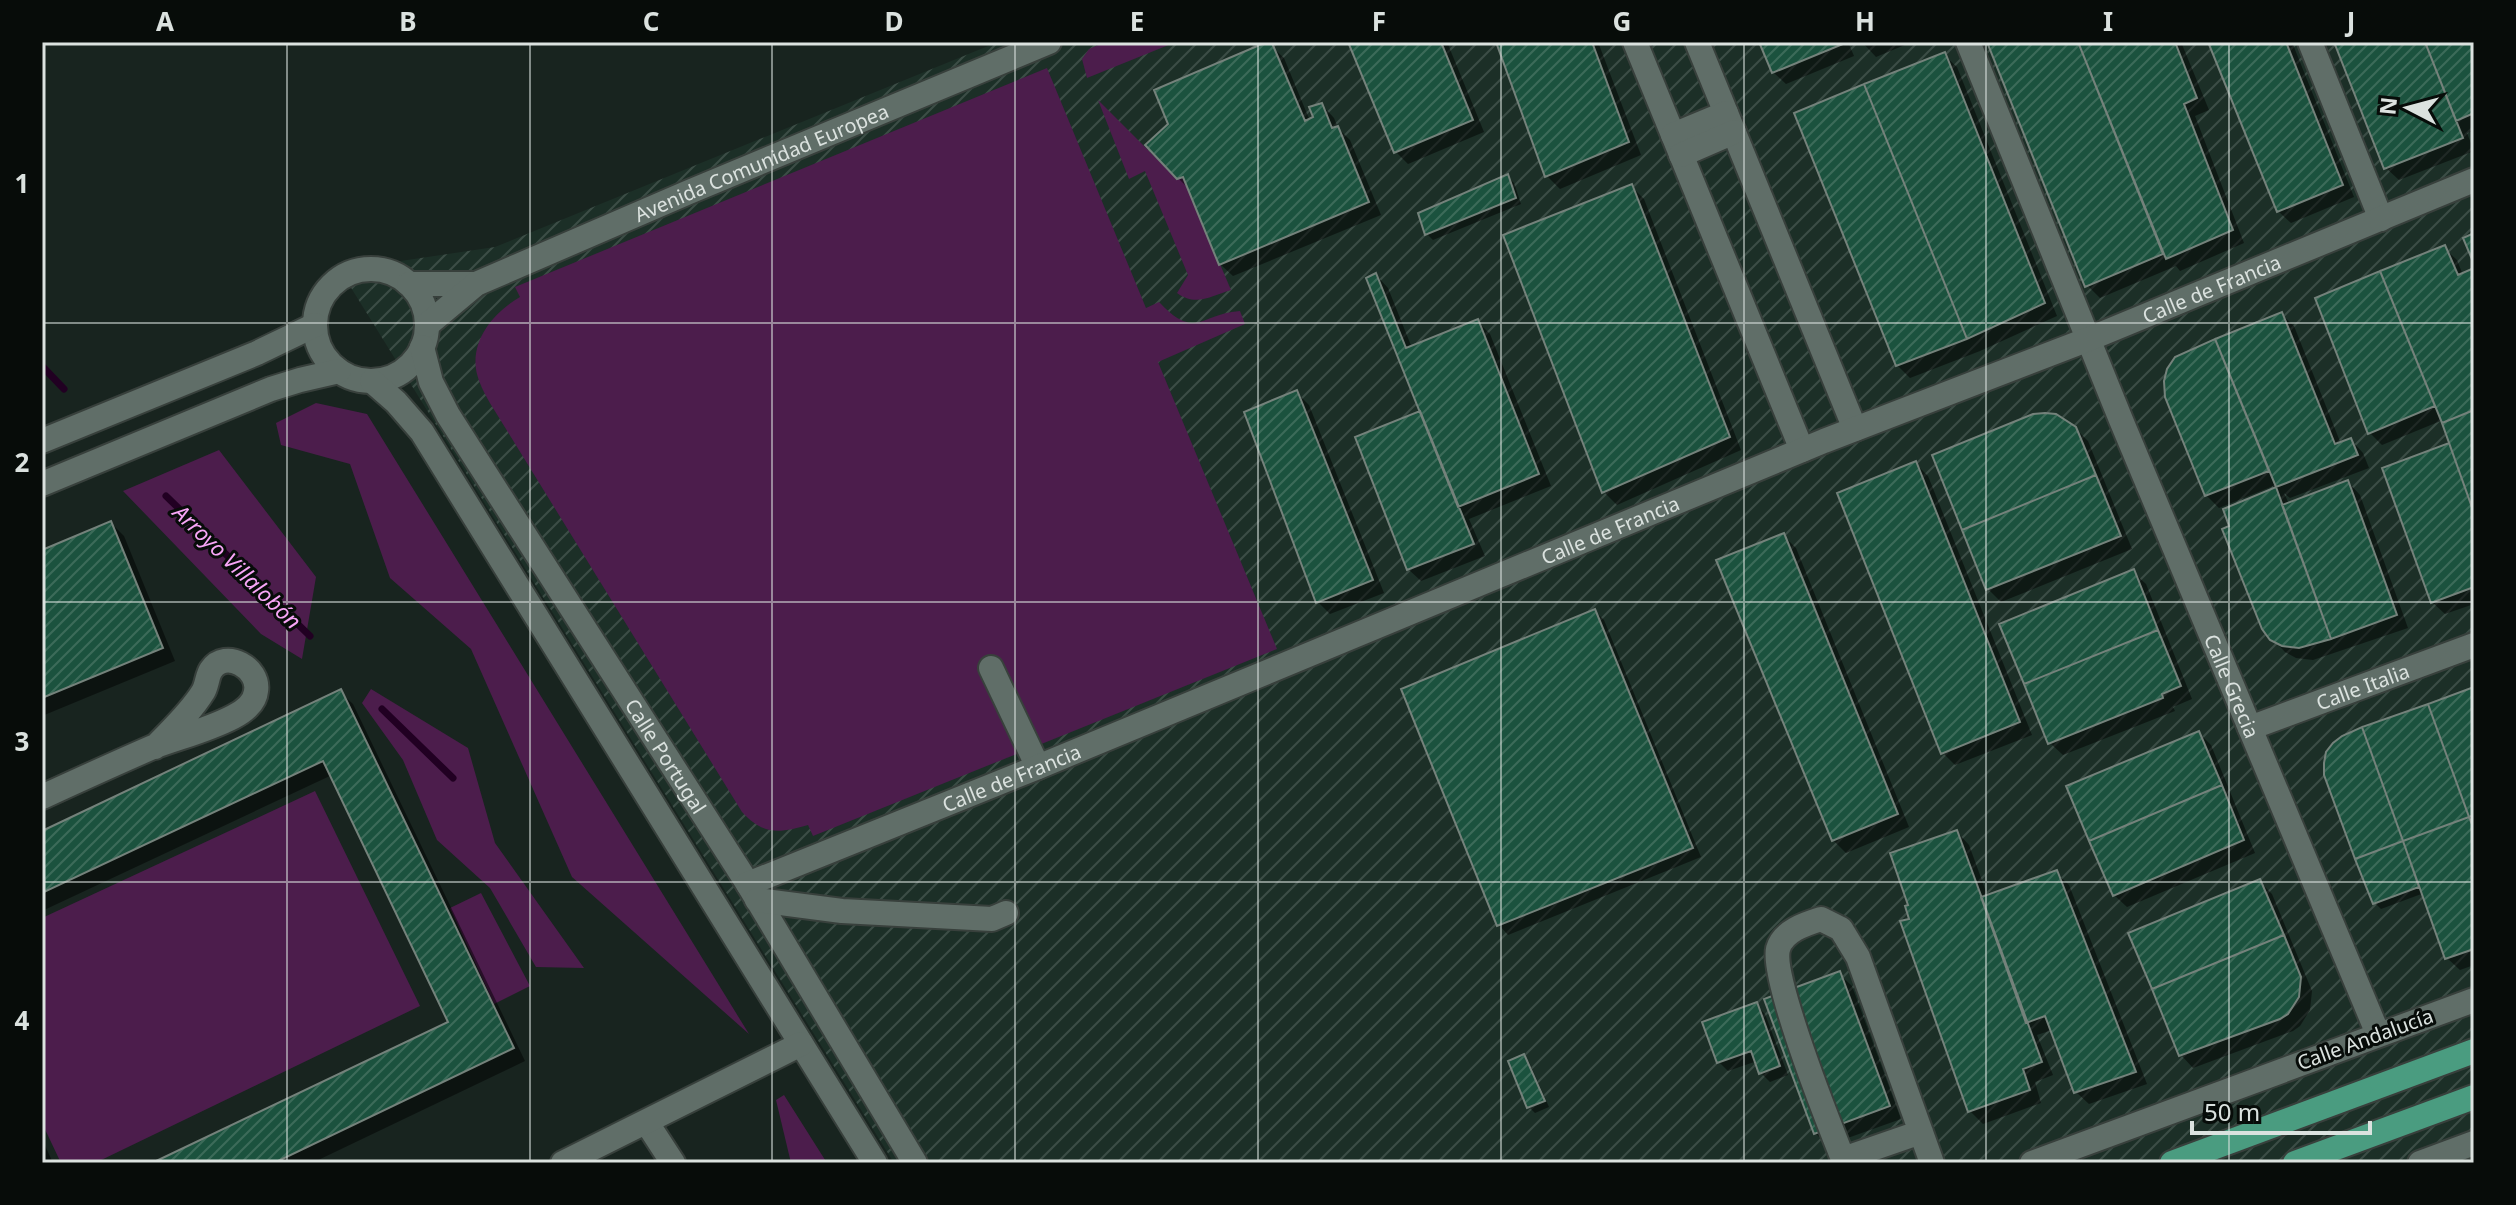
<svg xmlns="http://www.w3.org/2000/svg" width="2516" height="1205" font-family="'Noto Sans',sans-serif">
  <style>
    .industrial { fill: url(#industrial-furrows) }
    .green { fill: #4c1d4c }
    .shadow { fill: #0007 }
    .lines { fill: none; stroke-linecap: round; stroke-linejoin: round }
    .stream { stroke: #210022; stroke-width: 7 }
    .building { fill: url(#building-hatch); stroke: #74827b; stroke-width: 2 }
    .minor-casing { stroke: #38403c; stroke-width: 28 }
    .major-casing { stroke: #38403c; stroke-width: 28 }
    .minor { stroke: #606e68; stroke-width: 24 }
    .major { stroke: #4a9c80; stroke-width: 24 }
    .grid { fill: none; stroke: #dbe2df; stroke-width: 2; stroke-opacity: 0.55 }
    .labels { text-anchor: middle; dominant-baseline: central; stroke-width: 6; stroke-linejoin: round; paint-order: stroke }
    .street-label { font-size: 20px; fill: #dbe2df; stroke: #070c09 }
    .water-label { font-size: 22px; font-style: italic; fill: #f7a5f6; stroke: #070c09 }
    .neatline { fill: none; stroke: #dbe2df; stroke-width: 3 }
    .grid-label { font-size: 26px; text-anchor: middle; font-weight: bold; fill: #dbe2df }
  </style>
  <defs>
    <pattern id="industrial-furrows" width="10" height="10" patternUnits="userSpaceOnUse" patternTransform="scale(2)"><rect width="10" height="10" fill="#1c2f27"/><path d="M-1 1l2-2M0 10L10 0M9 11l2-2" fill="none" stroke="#3c4d46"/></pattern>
    <pattern id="building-hatch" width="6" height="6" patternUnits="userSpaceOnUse" patternTransform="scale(2)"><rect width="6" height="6" fill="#1b523e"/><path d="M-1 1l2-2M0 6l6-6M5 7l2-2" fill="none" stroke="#3c6b59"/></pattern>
  </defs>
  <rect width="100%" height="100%" fill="#18241f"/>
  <path class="industrial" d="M 998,42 L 2474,42 L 2474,1163 L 894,1163 L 340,270 L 495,247 Z"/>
  <path class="green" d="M 1105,42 L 1176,42 L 1087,78 L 1082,59 L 1089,49 Z
    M 1047,68 L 1146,308 L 1159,302 C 1196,341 1200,314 1240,311 L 1245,324 L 1158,362 L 1277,649 L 813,836 L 808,825 C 780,833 764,836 742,812 L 493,408 C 487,398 480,386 477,374 C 469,341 494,312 520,297 L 515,287 Z
    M 1098,100 L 1177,179 L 1183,177 L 1231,290 C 1211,296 1196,307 1177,293 L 1188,275 L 1145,171 L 1129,179 Z
    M 316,403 L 367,414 L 749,1034 L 572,877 L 471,649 L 390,578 L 350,464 L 281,445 L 276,423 Z
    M 219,450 L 316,577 L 302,659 L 261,634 L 123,491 Z
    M 371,689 L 468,748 L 495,843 L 584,968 L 536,967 L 490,888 L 437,840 L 403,760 L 362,703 Z
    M 315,791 L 420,1006 L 95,1163 L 61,1163 L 42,1123 L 42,918 Z
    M 481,893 L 530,986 L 494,1004 L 450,908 Z
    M 784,1095 L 827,1163 L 791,1163 L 776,1100 Z"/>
  <path class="shadow" d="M 1350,42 L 1447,42 L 1484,132 L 1408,164 L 1395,151 Z
    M 1498,42 L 1598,42 L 1641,155 L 1560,189 L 1547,176 Z
    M 1761,42 L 1848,42 L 1854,56 L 1786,84 L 1773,72 Z
    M 1862,42 L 1912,42 L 1876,57 Z
    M 1990,42 L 2181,42 L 2209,110 L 2195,116 L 2244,243 L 2180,271 L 2176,266 L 2100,298 L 2087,285 Z
    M 2210,42 L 2292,42 L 2354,197 L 2291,223 L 2278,211 Z
    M 2336,42 L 2474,42 L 2474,131 L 2467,133 L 2474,151 L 2399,180 L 2386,168 Z
    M 1271,46 L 1284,58 L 1310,121 L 1315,118 L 1322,105 L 1334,118 L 1338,128 L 1350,140 L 1381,215 L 1233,276 L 1220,264 L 1190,190 L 1178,178 Z
    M 1944,55 L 1957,67 L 2057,316 L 1980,351 L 1910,378 L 1897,365 Z
    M 1508,177 L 1514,183 L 1521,204 L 1433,240 L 1427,234 Z
    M 1632,187 L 1644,199 L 1741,450 L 1617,505 L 1604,492 L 1505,236 Z
    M 2444,248 L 2457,260 L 2463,275 L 2474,270 L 2474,604 L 2445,614 L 2432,602 L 2385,469 L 2451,444 L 2443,420 L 2382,445 L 2370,433 L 2317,300 Z
    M 1376,275 L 1388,288 L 1412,348 L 1477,321 L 1490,334 L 1551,486 L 1469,519 L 1485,556 L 1421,581 L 1408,569 L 1422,412 Z
    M 2281,314 L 2294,326 L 2341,444 L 2351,440 L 2363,453 L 2369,468 L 2290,498 L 2284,493 L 2289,504 L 2348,482 L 2360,495 L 2408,628 L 2313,660 L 2296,658 L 2285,652 L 2272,638 L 2273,486 L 2219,508 L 2206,495 L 2182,355 Z
    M 1297,393 L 1309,405 L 1384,593 L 1330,614 L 1318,602 Z
    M 2075,428 L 2088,441 L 2132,549 L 2001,602 L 1988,589 L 1935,456 Z
    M 1915,463 L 1928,476 L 2032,735 L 1955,765 L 1943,753 Z
    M 111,523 L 124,536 L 175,661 L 42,716 L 42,552 Z
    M 1783,535 L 1796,548 L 1909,827 L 1846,853 L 1833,840 Z
    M 2133,572 L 2146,584 L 2192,699 L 2173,707 L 2175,711 L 2063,755 L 2050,743 Z
    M 1595,611 L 1604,620 L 1701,857 L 1508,935 L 1499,925 L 1403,690 Z
    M 2474,690 L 2474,965 L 2460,970 L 2447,958 L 2424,893 L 2381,909 L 2375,903 L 2356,858 Z
    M 340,692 L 353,704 L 525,1061 L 312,1163 L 156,1163 L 450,1023 L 332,775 L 42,911 L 42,833 Z
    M 2199,733 L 2211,745 L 2255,853 L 2127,907 L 2114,895 Z
    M 1957,832 L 1969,845 L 1988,897 L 2056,873 L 2069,885 L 2147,1084 L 2089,1104 L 2076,1092 L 2052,1030 L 2037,1035 L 2053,1075 L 2035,1082 L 2041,1103 L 1983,1124 L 1970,1111 L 1911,920 Z
    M 2259,881 L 2272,894 L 2312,991 L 2310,1010 L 2300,1026 L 2293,1031 L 2193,1068 L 2181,1055 Z
    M 1839,974 L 1852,986 L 1901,1119 L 1828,1145 L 1815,1133 Z
    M 1756,1005 L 1765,1014 L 1788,1075 L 1770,1082 L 1761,1073 L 1757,1061 L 1728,1071 L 1719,1062 Z
    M 1523,1056 L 1529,1062 L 1549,1107 L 1535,1113 L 1529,1107 Z
    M 42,1139 L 53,1163 L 42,1163 Z"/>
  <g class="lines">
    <path class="stream" d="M 42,366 L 64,389
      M 166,496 L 310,636
      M 382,709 L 453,778"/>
  </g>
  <path class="building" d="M 1348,42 L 1441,42 L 1473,120 L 1394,153 Z
    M 1496,42 L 1592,42 L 1629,142 L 1545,177 Z
    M 1759,42 L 1842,42 L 1843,44 L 1772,73 Z
    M 1987,42 L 2078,42 L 2163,254 L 2085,287 Z
    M 2078,42 L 2175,42 L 2197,98 L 2184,104 L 2233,230 L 2166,259 Z
    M 2208,42 L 2286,42 L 2343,185 L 2277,212 Z
    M 2334,42 L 2425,42 L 2463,138 L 2384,169 Z
    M 2425,42 L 2474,42 L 2474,113 L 2456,121 Z
    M 1272,43 L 1305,121 L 1313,117 L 1309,107 L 1322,103 L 1332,128 L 1338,126 L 1369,202 L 1219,265 L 1183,177 L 1177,179 L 1145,145 L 1168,124 L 1154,90 L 1262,44 Z
    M 1945,52 L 2045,303 L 1967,339 L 1864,84 Z
    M 1864,84 L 1967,339 L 1896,366 L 1794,113 Z
    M 1508,174 L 1516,198 L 1425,235 L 1418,213 Z
    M 1632,184 L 1730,437 L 1602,493 L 1503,235 Z
    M 2474,233 L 2474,264 L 2463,238 Z
    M 2445,245 L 2458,275 L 2474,268 L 2474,410 L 2442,423 L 2380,271 Z
    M 2380,271 L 2435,406 L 2368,434 L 2315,298 Z
    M 1376,273 L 1406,348 L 1478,319 L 1539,474 L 1458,507 L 1366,278 Z
    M 2282,312 L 2335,444 L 2351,438 L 2358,455 L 2276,487 L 2215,339 Z
    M 2215,339 L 2269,471 L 2205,496 L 2165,397 L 2164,381 L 2167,369 L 2175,357 Z
    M 1297,390 L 1373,580 L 1316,603 L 1244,412 Z
    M 2474,410 L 2474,513 L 2442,423 Z
    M 1420,411 L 1474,544 L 1407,570 L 1355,437 Z
    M 2045,413 L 2056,414 L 2076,427 L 2096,475 L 1962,530 L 1932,455 L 2033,414 Z
    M 2449,443 L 2474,513 L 2474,587 L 2431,603 L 2382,468 Z
    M 1916,461 L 2020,722 L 1941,754 L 1837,493 Z
    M 2096,475 L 2121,536 L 1986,590 L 1962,530 Z
    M 2348,480 L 2397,615 L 2331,639 L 2282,505 Z
    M 2276,487 L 2331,639 L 2299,648 L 2282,646 L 2270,640 L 2262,629 L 2222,529 L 2229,526 L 2223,509 Z
    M 111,521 L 163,648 L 42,698 L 42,550 Z
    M 1784,533 L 1898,814 L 1832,841 L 1716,560 Z
    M 2134,569 L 2158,630 L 2024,684 L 1999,624 Z
    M 1595,609 L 1693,848 L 1497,926 L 1401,689 Z
    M 2158,630 L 2181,686 L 2162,694 L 2163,698 L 2048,744 L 2024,684 Z
    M 2474,687 L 2474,815 L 2469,817 L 2428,704 Z
    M 341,689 L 514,1048 L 274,1163 L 152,1163 L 448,1022 L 323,761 L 42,893 L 42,831 Z
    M 2428,704 L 2469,817 L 2403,841 L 2362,727 Z
    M 2362,727 L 2403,841 L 2355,859 L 2324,775 L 2324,763 L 2326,752 L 2333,743 L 2342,736 Z
    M 2199,731 L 2222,785 L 2089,841 L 2066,786 Z
    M 2222,785 L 2244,840 L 2113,896 L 2089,841 Z
    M 2469,817 L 2474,829 L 2474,949 L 2445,959 L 2403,841 Z
    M 1957,830 L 2042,1062 L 2023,1069 L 2030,1090 L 1968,1112 L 1900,921 L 1909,919 L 1905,906 L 1908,905 L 1890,853 Z
    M 2403,841 L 2419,887 L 2373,904 L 2355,859 Z
    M 2057,870 L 2136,1072 L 2074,1093 L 2045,1016 L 2026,1023 L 1981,897 Z
    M 2260,879 L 2284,935 L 2152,989 L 2128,933 Z
    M 2284,935 L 2301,977 L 2299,997 L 2288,1014 L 2280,1019 L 2179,1056 L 2152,989 Z
    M 1840,971 L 1890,1106 L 1814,1134 L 1764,999 Z
    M 1757,1002 L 1780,1066 L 1759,1074 L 1751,1051 L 1717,1063 L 1702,1022 Z
    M 1524,1054 L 1545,1101 L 1527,1108 L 1508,1061 Z"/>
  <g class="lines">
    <g class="minor-casing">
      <g id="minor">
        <path d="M 1635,42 L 1802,450"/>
        <path d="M 1697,42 L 1855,429"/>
        <path id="s1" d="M 1968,42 L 2121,420 L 2378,1034"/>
        <path d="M 2310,42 L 2381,219"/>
        <path d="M 1673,135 L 1726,113"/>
        <path d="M 1681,155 L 1734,132"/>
        <circle cx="371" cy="325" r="56"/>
        <path d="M 409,284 L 476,284"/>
        <path id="s2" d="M 427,325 L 476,284 L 689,192 L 1049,42"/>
        <path id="s3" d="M 422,347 L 431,382 L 448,415 L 748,884 L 915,1163"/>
        <path d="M 372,381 L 396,402 L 422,432 L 875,1163"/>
        <path d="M 42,441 L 257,353 L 315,325"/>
        <path d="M 42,484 L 271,389 L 300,380 L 339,371"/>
        <path d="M 991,668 L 1038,767"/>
        <path id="s4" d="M 2250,728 L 2474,645"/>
        <path d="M 42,797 C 79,780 116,763 153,747 C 180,737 208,730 233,717 C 243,712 255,703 256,691 C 260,669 226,648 211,670 C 207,676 207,686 203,692 C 190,713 172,729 155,747"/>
        <path id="s5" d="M 748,884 L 1038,767 L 1824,441 L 2089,339 L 2474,180"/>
        <path d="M 757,900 L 842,911 L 992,919 L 1006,913"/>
        <path d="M 647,1123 L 673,1163"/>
        <path d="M 1921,1132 L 1843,1159 C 1829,1124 1771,978 1778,949 C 1783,931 1805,924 1821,919 L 1841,929 L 1858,957 L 1932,1163"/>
        <path d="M 563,1163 L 801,1044"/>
        <path d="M 2032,1163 L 2474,1000"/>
        <path d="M 2420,1163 L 2474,1143"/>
      </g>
    </g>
    <g class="major-casing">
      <path id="major" d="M 2172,1163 L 2474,1051
        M 2295,1163 L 2474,1097"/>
    </g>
    <use href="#minor" class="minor"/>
    <use href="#major" class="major"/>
  </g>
  <path class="grid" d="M 287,42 L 287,1163M 530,42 L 530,1163M 772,42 L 772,1163M 1015,42 L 1015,1163M 1258,42 L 1258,1163M 1501,42 L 1501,1163M 1744,42 L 1744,1163M 1986,42 L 1986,1163M 2229,42 L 2229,1163M 42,323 L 2474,323M 42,602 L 2474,602M 42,882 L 2474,882"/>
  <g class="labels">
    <g class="street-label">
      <text stroke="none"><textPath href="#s2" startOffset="374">Avenida Comunidad Europea</textPath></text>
      <text stroke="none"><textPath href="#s5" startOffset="1580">Calle de Francia</textPath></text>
      <text stroke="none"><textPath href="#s5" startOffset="932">Calle de Francia</textPath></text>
      <text stroke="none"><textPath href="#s4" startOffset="120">Calle Italia</textPath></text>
      <text stroke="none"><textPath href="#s1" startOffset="696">Calle Grecia</textPath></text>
      <text stroke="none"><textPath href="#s3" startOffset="478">Calle Portugal</textPath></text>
      <text stroke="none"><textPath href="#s5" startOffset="284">Calle de Francia</textPath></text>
      <text transform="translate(2365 1039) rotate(-20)">Calle Andalucía</text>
    </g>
    <g class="water-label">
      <text transform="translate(238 566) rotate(44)">Arroyo Villalobón</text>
    </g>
  </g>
  <rect width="2516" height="1205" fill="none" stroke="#070c09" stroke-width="88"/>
  <g transform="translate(2408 108) rotate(276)" stroke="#070c09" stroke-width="6" paint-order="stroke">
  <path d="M0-6L14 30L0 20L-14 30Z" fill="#dbe2df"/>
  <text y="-12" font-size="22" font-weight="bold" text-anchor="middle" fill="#dbe2df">N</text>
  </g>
  <path d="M2192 1121v12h178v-12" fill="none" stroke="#dbe2df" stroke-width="4"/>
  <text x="2204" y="1121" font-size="24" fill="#dbe2df" stroke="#070c09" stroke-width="6" paint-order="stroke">50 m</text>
  <rect x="44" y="44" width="2428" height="1117" class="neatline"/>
  <g class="grid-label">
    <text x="165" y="31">A</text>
    <text x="408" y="31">B</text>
    <text x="651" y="31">C</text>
    <text x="894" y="31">D</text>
    <text x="1137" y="31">E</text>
    <text x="1379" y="31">F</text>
    <text x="1622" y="31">G</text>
    <text x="1865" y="31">H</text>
    <text x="2108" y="31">I</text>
    <text x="2351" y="31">J</text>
    <text x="22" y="193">1</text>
    <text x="22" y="472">2</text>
    <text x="22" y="751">3</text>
    <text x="22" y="1030">4</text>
  </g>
</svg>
